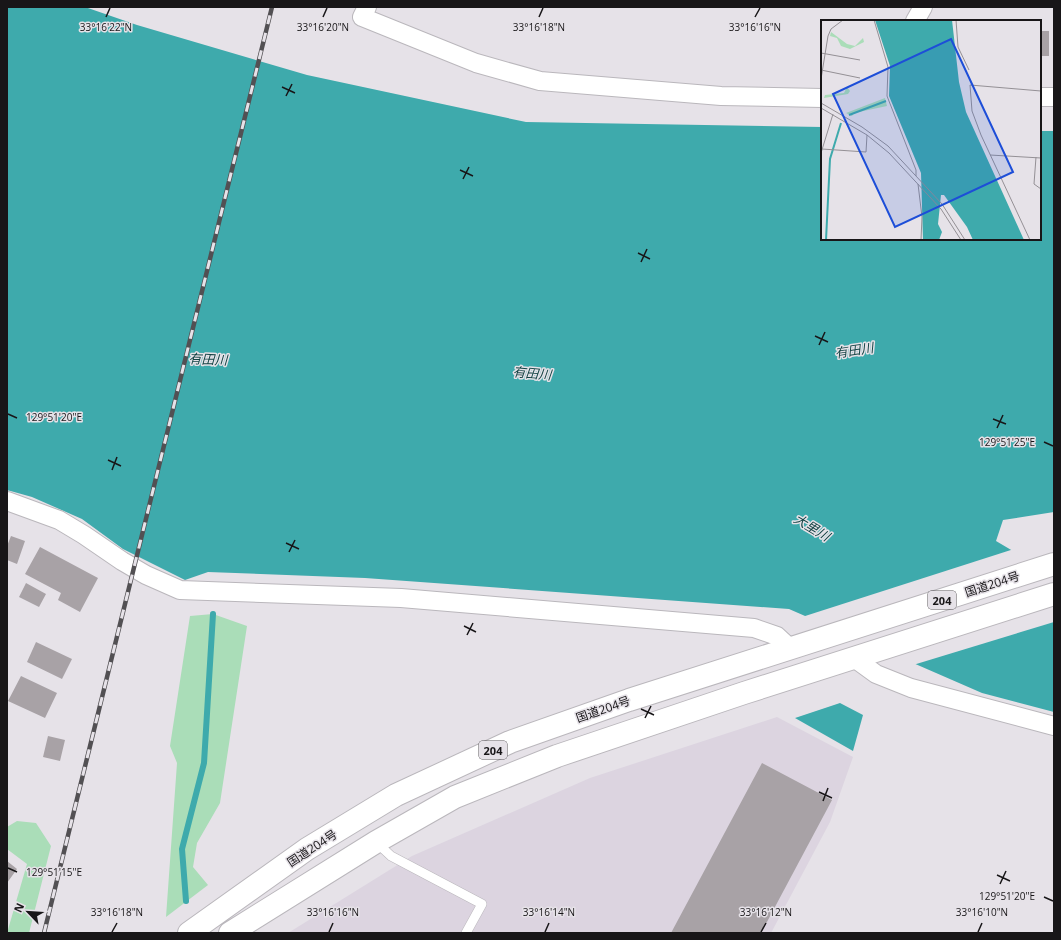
<svg xmlns="http://www.w3.org/2000/svg" width="1061" height="940" font-family="'Open Sans','Noto Sans JP',sans-serif">
  <style>
    .built { fill: #dcd4e0 }
    .green { fill: #aaddb8 }
    .water { fill: #3eaaac }
    .pier { fill: #e6e2e8 }
    .lines { fill: none; stroke-linecap: round; stroke-linejoin: round }
    .stream { stroke: #3eaaac; stroke-width: 6 }
    .building { fill: #a8a2a6 }
    .service-casing { stroke: #bab7bc; stroke-width: 10 }
    .minor-casing { stroke: #bab7bc; stroke-width: 20 }
    .trunk-casing { stroke: #bab7bc; stroke-width: 24 }
    .service { stroke: #fff; stroke-width: 9 }
    .minor { stroke: #fff; stroke-width: 18 }
    .trunk { stroke: #fff; stroke-width: 22 }
    .rail-casing { stroke: #525053; stroke-width: 4.5 }
    .rail { stroke: #e6e2e8; stroke-width: 3; stroke-dasharray: 9; stroke-linecap: butt }
    .ticks { fill: none; stroke: #181618; stroke-width: 1.5 }
    .labels { text-anchor: middle; dominant-baseline: central; stroke-width: 3; stroke-linejoin: round; paint-order: stroke }
    .shield { fill: #e6e2e8; stroke: #565356; stroke-width: 1 }
    .shield-label { font-size: 11px; font-weight: bold; fill: #181618 }
    .street-label { font-size: 12px; fill: #181618; stroke: #e6e2e8 }
    .water-label { font-size: 13px; font-style: italic; fill: #134344; stroke: #e6e2e8 }
    .inset-river { fill: none; stroke: #3eaaac; stroke-width: 2 }
    .inset-road { fill: none; stroke: #949095; stroke-width: 1 }
    .view { fill: #1d4ed8; fill-opacity: 0.15; stroke: #1d4ed8; stroke-width: 2 }
    .inset-edge { fill: none; stroke: #181618; stroke-width: 2 }
    .ticks-label { font-size: 10px; text-anchor: middle; fill: #181618; stroke: #e6e2e8; stroke-width: 3; stroke-linejoin: round; paint-order: stroke }
  </style>
  <rect width="100%" height="100%" fill="#e6e2e8"/>
  <path class="built" d="M 777,717 L 853,757 L 830,822 L 771,933 L 288,933 L 412,856 L 590,778 Z"/>
  <path class="green" d="M 213,614 L 247,626 L 220,803 L 197,843 L 193,867 L 208,885 L 166,917 L 177,763 L 170,746 L 190,616 Z
    M 17,821 L 36,823 L 51,846 L 29,933 L 7,933 L 27,864 L 7,849 L 7,827 Z"/>
  <path class="water" d="M 7,7 L 85,7 L 137,25 L 307,75 L 526,122 L 822,127 L 822,239 L 1040,239 L 1040,131 L 1054,131 L 1054,512 L 1003,520 L 996,541 L 1054,575 L 1054,712 L 982,693 L 789,609 L 365,578 L 208,572 L 185,580 L 123,549 L 82,519 L 32,497 L 7,490 Z
    M 840,703 L 863,715 L 853,751 L 795,718 Z"/>
  <path class="pier" d="M 1014,549 L 1054,573 L 1054,622 L 913,665 L 802,617 Z"/>
  <g class="lines">
    <path class="stream" d="M 186,901 L 182,849 L 204,763 L 213,614"/>
  </g>
  <path class="building" d="M 1040,31 L 1049,31 L 1049,56 L 1040,56 Z
    M 11,536 L 25,541 L 17,564 L 7,560 L 7,546 Z
    M 40,547 L 98,578 L 80,612 L 58,600 L 61,593 L 25,574 Z
    M 26,583 L 46,594 L 39,607 L 19,597 Z
    M 36,642 L 72,659 L 62,679 L 27,662 Z
    M 21,676 L 57,693 L 45,718 L 8,701 Z
    M 48,736 L 65,740 L 60,761 L 43,757 Z
    M 762,763 L 832,800 L 761,933 L 671,933 Z
    M 7,861 L 17,869 L 7,883 Z"/>
  <g class="lines">
    <g class="service-casing">
      <path id="service" d="M 376,842 L 391,856 L 482,904 L 466,933"/>
    </g>
    <g class="minor-casing">
      <path id="minor" d="M 367,7 L 362,17 L 476,63 L 540,81 L 721,96 L 822,98
        M 915,21 L 923,7
        M 1040,97 L 1054,97
        M 7,501 L 59,520 L 84,535 L 122,561 L 146,575 L 180,590 L 401,598 L 754,628 L 777,636 L 791,649
        M 854,658 L 876,674 L 911,688 L 1054,726"/>
    </g>
    <g class="trunk-casing">
      <path id="trunk" d="M 189,933 L 307,849 L 396,795 L 510,742 L 629,700 L 1054,564
        M 230,933 L 376,842 L 455,797 L 557,756 L 744,693 L 1054,594"/>
    </g>
    <use href="#service" class="service"/>
    <use href="#minor" class="minor"/>
    <use href="#trunk" class="trunk"/>
    <g class="rail-casing">
      <path id="rail" d="M 44,933 L 272,7"/>
    </g>
    <use href="#rail" class="rail"/>
  </g>
  <path class="ticks" d="M 106,17 L 110,8M 323,17 L 327,8M 539,17 L 543,8M 755,17 L 760,8M 282,87 L 295,93M 286,96 L 292,84M 460,170 L 473,176M 463,179 L 469,167M 638,253 L 650,259M 641,262 L 647,249M 815,336 L 828,342M 819,345 L 825,332M 8,414 L 17,418M 993,419 L 1006,424M 997,428 L 1003,415M 1044,442 L 1053,446M 108,460 L 121,466M 112,470 L 117,457M 286,543 L 299,549M 289,552 L 295,540M 464,626 L 476,632M 467,635 L 473,623M 641,709 L 654,715M 645,718 L 651,706M 819,792 L 832,798M 823,801 L 828,788M 8,868 L 17,872M 997,875 L 1010,881M 1000,884 L 1006,871M 1044,897 L 1053,901M 112,932 L 117,923M 329,932 L 333,923M 545,932 L 549,923M 761,932 L 766,923M 978,932 L 982,923"/>
  <g class="labels">
    <g class="shield">
      <rect x="928" y="591" width="28" height="18" rx="3"/>
      <rect x="479" y="741" width="28" height="18" rx="3"/>
    </g>
    <g class="shield-label">
      <text x="942" y="600">204</text>
      <text x="493" y="750">204</text>
    </g>
    <g class="street-label">
      <text transform="translate(992 584) rotate(-18)">国道204号</text>
      <text transform="translate(603 709) rotate(-19)">国道204号</text>
      <text transform="translate(312 848) rotate(-33)">国道204号</text>
    </g>
    <g class="water-label">
      <text transform="translate(854 350) rotate(-9)">有田川</text>
      <text transform="translate(208 359) rotate(2)">有田川</text>
      <text transform="translate(532 373) rotate(5)">有田川</text>
      <text transform="translate(812 527) rotate(31)">大里川</text>
    </g>
  </g>
  <g transform="translate(821 20)">
    <rect width="220" height="220" fill="#e6e2e8"/>
    <path d="M 10,12 L 26,24 L 34,26 L 42,18 L 43,22 L 29,29 L 20,26 L 16,18 L 9,16 ZM 26,67 L 29,71 L 27,74 L 3,78 L 4,75 L 23,73 ZM 64,78 L 66,86 L 33,93 L 31,96 L 25,93 Z" fill="#aaddb8"/>
    <path d="M 54,0 L 131,0 L 138,62 L 145,92 L 203,220 L 152,220 L 146,207 L 123,175 L 120,175 L 117,204 L 121,212 L 118,220 L 102,220 L 100,153 L 68,76 L 69,46 Z" fill="#3eaaac"/>
    <path class="inset-river" d="M 28,95 L 65,81M 5,220 L 9,139 L 20,103"/>
    <path class="inset-road" d="M 53,0 L 67,47 L 66,76 L 95,150 L 95,156M 135,0 L 137,27 L 148,50M 0,33 L 39,40M 0,50 L 39,58M 0,59 L 7,16 L 10,9 L 22,0M 0,83 L 41,107 L 67,126 L 121,184 L 144,220M 0,88 L 46,115 L 68,133 L 120,189 L 140,220M 1,129 L 45,132 L 46,115M 0,133 L 12,94M 169,135 L 220,138M 215,137 L 213,164 L 220,169M 97,164 L 101,197 L 100,220M 209,220 L 160,115 L 151,91 L 149,65 L 220,71"/>
    <path class="view" d="M 130,19 L 192,152 L 74,207 L 12,74 Z"/>
    <rect width="220" height="220" class="inset-edge"/>
  </g>
  <g class="ticks-label">
    <text x="106" y="31">33°16'22"N</text>
    <text x="323" y="31">33°16'20"N</text>
    <text x="539" y="31">33°16'18"N</text>
    <text x="755" y="31">33°16'16"N</text>
    <text x="54" y="421">129°51'20"E</text>
    <text x="1007" y="446">129°51'25"E</text>
    <text x="54" y="876">129°51'15"E</text>
    <text x="1007" y="900">129°51'20"E</text>
    <text x="117" y="916">33°16'18"N</text>
    <text x="333" y="916">33°16'16"N</text>
    <text x="549" y="916">33°16'14"N</text>
    <text x="766" y="916">33°16'12"N</text>
    <text x="982" y="916">33°16'10"N</text>
  </g>
  <rect width="1061" height="940" fill="none" stroke="#181618" stroke-width="16"/>
  <g transform="translate(28 912) rotate(295)" stroke="#e6e2e8" stroke-width="3" paint-order="stroke">
  <path d="M0-3L7 15L0 10L-7 15Z" fill="#181618"/>
  <text y="-6" font-size="11" font-weight="bold" text-anchor="middle" fill="#181618">N</text>
  </g>
</svg>
